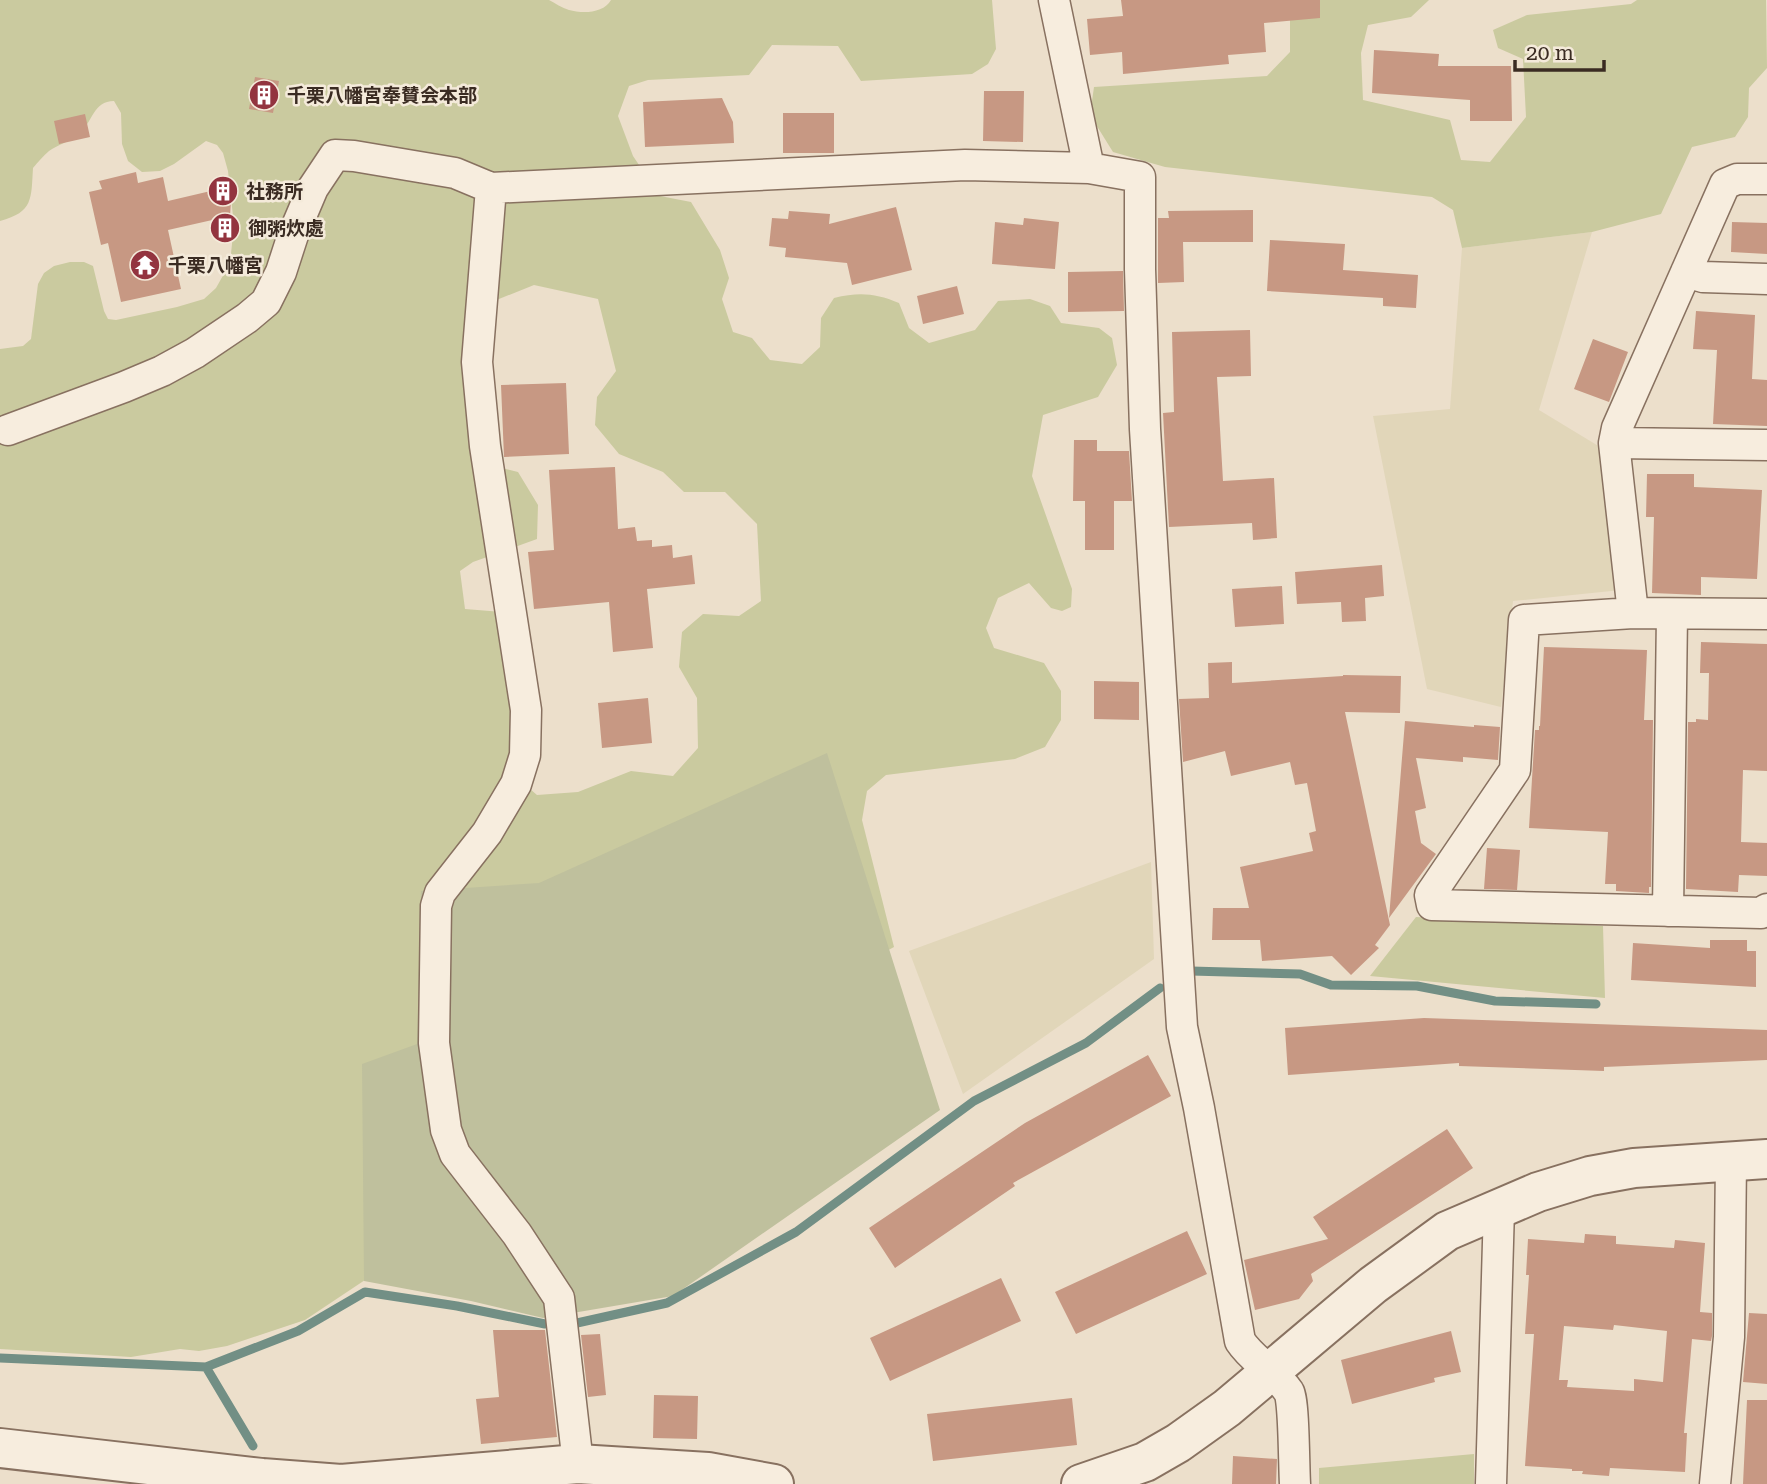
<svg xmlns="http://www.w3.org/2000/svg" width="1767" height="1484" font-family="'Roboto Serif','Noto Sans JP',serif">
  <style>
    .farmland { fill: #e1d6b9 }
    .green { fill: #caca9f; fill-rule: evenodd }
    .cemetery { fill: #bfc09d }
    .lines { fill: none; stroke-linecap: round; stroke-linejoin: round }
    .stream { stroke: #728f85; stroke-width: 9 }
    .building { fill: #c79883; fill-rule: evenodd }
    .minor-casing { stroke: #887160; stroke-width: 33 }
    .tertiary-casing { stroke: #887160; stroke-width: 42 }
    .minor { stroke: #f7edde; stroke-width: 30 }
    .tertiary { stroke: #f7edde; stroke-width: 38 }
    .labels { text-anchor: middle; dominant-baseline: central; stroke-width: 5; stroke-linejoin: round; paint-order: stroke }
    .poi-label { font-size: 19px; font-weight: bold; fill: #3a2b22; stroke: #f4eada; text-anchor: start }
  </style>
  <rect width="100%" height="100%" fill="#ecdfcb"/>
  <path class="farmland" d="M 1592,232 L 1539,410 L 1605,450 L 1621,590 L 1513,601 L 1501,707 L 1427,689 L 1373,416 L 1450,409 L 1462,248 Z
    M 1151,862 L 1154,959 L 963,1094 L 909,951 Z"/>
  <path class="green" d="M 0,0 L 549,0 C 555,3 562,8 569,10 C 583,14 604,13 611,0 L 992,0 L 996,49 L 988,64 L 972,74 L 861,81 L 838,46 L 772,45 L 749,75 L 648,80 L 629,86 L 618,116 L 633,156 L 660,196 L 691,202 L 720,250 L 729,278 L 722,299 L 733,332 L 752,338 L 770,360 L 802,364 L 820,347 L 821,318 L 834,298 C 859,292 875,293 899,303 L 909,328 L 929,343 L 975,330 L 998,301 L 1030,299 L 1050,306 L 1061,323 L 1099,328 L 1112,338 L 1117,365 L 1098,397 L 1043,415 L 1032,476 L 1072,589 L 1071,607 L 1062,611 L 1051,608 L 1029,583 L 998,598 L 986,628 L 994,648 L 1044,663 L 1061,691 L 1061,720 L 1045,747 L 1015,759 L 886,775 L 867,791 L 862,820 L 894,947 L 883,953 L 425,1078 L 368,1278 L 305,1320 L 227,1346 L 199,1351 L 180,1349 L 131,1357 L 0,1349 L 0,349 L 23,346 L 31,339 L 38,284 L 44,273 L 54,266 L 70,262 L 84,262 L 93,266 L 104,311 L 108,319 L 116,320 L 177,307 L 204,299 L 216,288 L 230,263 L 234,225 L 228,171 L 223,153 L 217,145 L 206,141 L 174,164 L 160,171 L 142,172 L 128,161 L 122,144 L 121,113 L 114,101 C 93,101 93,122 79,134 C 70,141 58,145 49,151 C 43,156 38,162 33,168 C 31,198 34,212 0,221 ZM 534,285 L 598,299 L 616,371 L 597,397 L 595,425 L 619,454 L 663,472 L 684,492 L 725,492 L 757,524 L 761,601 L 739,616 L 703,614 L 682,632 L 679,667 L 697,698 L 698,748 L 673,776 L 631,771 L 578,792 L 537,795 L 508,770 L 516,720 L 502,612 L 465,609 L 460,571 L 473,562 L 537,539 L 538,505 L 518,472 L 476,462 L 462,351 L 494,301 Z
    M 1290,0 L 1429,0 L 1411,17 L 1368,25 L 1361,53 L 1363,100 L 1450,120 L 1461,160 L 1490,162 L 1526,117 L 1523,59 L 1498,48 L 1493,30 L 1527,15 L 1631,4 L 1637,0 L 1766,0 L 1767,68 L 1749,88 L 1748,117 L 1735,137 L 1692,147 L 1661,214 L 1592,232 L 1462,248 L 1453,210 L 1432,197 L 1165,167 L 1113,152 L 1090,115 L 1094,87 L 1267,76 L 1290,52 Z
    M 1416,917 L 1603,926 L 1605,998 L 1370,976 Z
    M 1474,1454 L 1474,1484 L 1319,1484 L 1319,1468 Z"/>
  <path class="cemetery" d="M 827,753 L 940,1110 L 673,1296 L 543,1318 L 471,1301 L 364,1281 L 362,1064 L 417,1044 L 421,891 L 539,883 Z"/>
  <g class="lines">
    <path class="stream" d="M 1191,971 L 1300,974 L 1331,985 L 1417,986 L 1495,1001 L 1596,1004
      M 577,1323 L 667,1303 L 796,1232 L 974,1101 L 1086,1043 L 1160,988
      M 0,1358 L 206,1367 L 253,1446
      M 206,1367 L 298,1331 L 365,1292 L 457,1306 L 545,1324"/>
  </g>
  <path class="building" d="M 1121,0 L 1320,0 L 1320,18 L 1264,23 L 1266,52 L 1228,55 L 1229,64 L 1123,74 L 1122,52 L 1090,55 L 1087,19 L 1123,16 Z
    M 1374,50 L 1439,54 L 1438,66 L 1511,66 L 1512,121 L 1470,121 L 1470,100 L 1372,93 Z
    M 255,77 L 279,81 L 273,113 L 249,109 Z
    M 984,91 L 1024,91 L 1023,142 L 983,141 Z
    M 722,98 L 733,122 L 734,143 L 645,147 L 643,102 Z
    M 783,113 L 834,113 L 834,153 L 783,153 Z
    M 85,114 L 90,137 L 59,144 L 54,121 Z
    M 136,172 L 138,183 L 163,177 L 168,201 L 232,186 L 230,216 L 168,230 L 181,289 L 121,302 L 108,243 L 101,245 L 89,192 L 102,189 L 99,181 Z
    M 896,207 L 912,270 L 852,285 L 847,263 L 785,257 L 786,248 L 769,246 L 772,218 L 788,219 L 789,211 L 830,214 L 829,224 Z
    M 1253,210 L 1253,242 L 1183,242 L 1184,282 L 1158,283 L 1158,218 L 1169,218 L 1168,211 Z
    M 1024,218 L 1059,222 L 1055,269 L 992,264 L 995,222 L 1023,225 Z
    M 1732,222 L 1767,223 L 1767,254 L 1731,252 Z
    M 1270,240 L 1345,244 L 1343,270 L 1418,275 L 1416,308 L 1383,306 L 1383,298 L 1267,291 Z
    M 1123,271 L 1124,311 L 1068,312 L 1068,272 Z
    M 957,286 L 964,314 L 923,324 L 917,296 Z
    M 1696,311 L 1755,315 L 1752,379 L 1767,380 L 1767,426 L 1713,424 L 1717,350 L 1693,349 Z
    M 1250,330 L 1251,376 L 1217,377 L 1223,481 L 1274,478 L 1277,538 L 1253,540 L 1252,523 L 1169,527 L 1163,413 L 1174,412 L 1172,332 Z
    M 1593,339 L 1628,352 L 1609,402 L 1574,389 Z
    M 566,383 L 569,454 L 504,457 L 501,385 Z
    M 1074,440 L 1097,440 L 1097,451 L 1129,451 L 1132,501 L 1114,501 L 1114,550 L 1085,550 L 1085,501 L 1073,501 Z
    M 615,467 L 618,529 L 635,527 L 637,541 L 652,540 L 652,547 L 672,545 L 673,558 L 692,555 L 695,584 L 647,589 L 653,648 L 613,652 L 609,602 L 534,609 L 528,552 L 554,550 L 549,470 Z
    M 1647,474 L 1694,474 L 1694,487 L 1762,490 L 1757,579 L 1701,577 L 1701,595 L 1652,593 L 1654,517 L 1646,517 Z
    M 1382,565 L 1384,596 L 1365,598 L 1366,621 L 1342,622 L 1341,602 L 1297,604 L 1295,572 Z
    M 1282,586 L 1284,624 L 1235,627 L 1232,589 Z
    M 1701,642 L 1767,644 L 1767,771 L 1743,770 L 1741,842 L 1767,843 L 1767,876 L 1739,875 L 1738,892 L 1686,889 L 1688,722 L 1696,722 L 1696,719 L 1708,720 L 1709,673 L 1700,673 Z
    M 1544,647 L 1647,650 L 1644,720 L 1653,720 L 1651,887 L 1649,887 L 1649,893 L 1616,891 L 1616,884 L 1605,884 L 1608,832 L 1529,828 L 1535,730 L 1539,730 L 1539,726 L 1540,726 Z
    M 1232,662 L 1232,683 L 1343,676 L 1343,675 L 1401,676 L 1400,713 L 1345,712 L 1390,925 L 1375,945 L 1379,948 L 1351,975 L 1332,956 L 1262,961 L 1260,940 L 1212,940 L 1213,908 L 1249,908 L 1240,867 L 1313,851 L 1309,833 L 1316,831 L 1307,783 L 1295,785 L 1290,762 L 1231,776 L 1225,751 L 1183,762 L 1179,699 L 1209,698 L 1208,663 Z
    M 1094,681 L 1139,682 L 1139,720 L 1094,719 Z
    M 648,698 L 652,743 L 602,748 L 598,703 Z
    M 1405,721 L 1474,727 L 1474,725 L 1500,727 L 1498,760 L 1463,757 L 1463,762 L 1416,758 L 1426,808 L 1415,811 L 1421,843 L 1436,854 L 1389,918 Z
    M 1487,848 L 1520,850 L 1517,890 L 1484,889 Z
    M 1710,940 L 1747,940 L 1747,951 L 1756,951 L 1756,987 L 1631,980 L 1633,943 L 1710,948 Z
    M 1424,1018 L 1767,1030 L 1767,1060 L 1604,1067 L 1604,1071 L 1459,1066 L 1459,1063 L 1288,1075 L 1285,1028 Z
    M 1148,1055 L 1171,1096 L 1013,1183 L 1015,1186 L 895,1268 L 869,1228 L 1025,1123 Z
    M 1447,1129 L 1473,1168 L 1311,1274 L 1313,1281 L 1299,1299 L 1255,1310 L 1244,1260 L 1328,1239 L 1313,1217 Z
    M 1187,1231 L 1207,1274 L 1076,1334 L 1055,1292 Z
    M 1585,1234 L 1616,1236 L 1616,1244 L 1674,1248 L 1675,1240 L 1705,1243 L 1700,1312 L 1712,1313 L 1712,1336 L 1711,1341 L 1692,1339 L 1684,1433 L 1687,1433 L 1685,1472 L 1610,1468 L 1609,1476 L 1582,1474 L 1583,1471 L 1572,1471 L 1572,1469 L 1525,1466 L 1534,1334 L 1525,1334 L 1529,1275 L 1526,1275 L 1528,1239 L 1584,1243 ZM 1614,1325 L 1667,1331 L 1663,1382 L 1634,1379 L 1634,1391 L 1567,1387 L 1568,1380 L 1559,1380 L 1564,1326 L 1613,1330 Z
    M 1001,1278 L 1021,1321 L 890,1381 L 870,1338 Z
    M 1749,1313 L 1767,1314 L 1767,1384 L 1743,1382 Z
    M 493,1330 L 545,1330 L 557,1437 L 481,1444 L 476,1399 L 499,1397 Z
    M 1451,1331 L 1461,1372 L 1434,1378 L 1435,1382 L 1352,1404 L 1341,1360 Z
    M 600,1334 L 606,1395 L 588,1397 L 581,1335 Z
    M 654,1395 L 698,1396 L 697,1439 L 653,1438 Z
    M 1072,1398 L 1077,1445 L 933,1461 L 927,1414 Z
    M 1747,1400 L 1767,1400 L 1767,1484 L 1743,1484 Z
    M 1233,1456 L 1277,1459 L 1276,1484 L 1232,1484 Z"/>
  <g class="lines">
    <g class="minor-casing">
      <path id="minor" d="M 1054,0 L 1089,168
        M 1686,272 L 1703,277 L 1767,279
        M 8,430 L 124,387 L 162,371 L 195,353 L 247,318 L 266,302 L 281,272 L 293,235 L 313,188 L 335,155 L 354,156 L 455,173 L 491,188
        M 1614,443 L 1767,445
        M 1633,613 L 1614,443 L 1617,428 L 1725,184 L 1737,179 L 1767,179
        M 1767,614 L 1633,613 L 1524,620 L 1515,770 L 1430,895 L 1432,905 L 1761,913 L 1767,909
        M 1668,911 L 1672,614
        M 578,1464 L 559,1298 L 517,1234 L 455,1154 L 446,1130 L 434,1043 L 436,906 L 440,893 L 487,833 L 516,784 L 525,755 L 526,710 L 485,446 L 477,362 L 491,188 L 965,165 L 1089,168 L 1140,177 L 1140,269 L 1145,429 L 1182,1027 L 1199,1108 L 1240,1341 C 1253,1361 1276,1372 1289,1392 C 1294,1399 1294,1470 1295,1484
        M 1491,1484 L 1499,1208
        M 1715,1484 L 1729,1337 L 1731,1160"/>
    </g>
    <g class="tertiary-casing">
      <path id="tertiary" d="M 0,1448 L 262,1478 L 341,1484 L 578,1464 L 708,1472 L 774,1484
        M 1081,1484 L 1145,1462 L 1178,1443 L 1227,1408 L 1373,1285 L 1447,1231 L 1538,1192 L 1590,1176 L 1634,1168 L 1767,1159"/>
    </g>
    <use href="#minor" class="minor"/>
    <use href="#tertiary" class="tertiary"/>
  </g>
  <defs>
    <g id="building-disc" transform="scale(1.575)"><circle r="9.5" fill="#93343f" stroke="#f4eada"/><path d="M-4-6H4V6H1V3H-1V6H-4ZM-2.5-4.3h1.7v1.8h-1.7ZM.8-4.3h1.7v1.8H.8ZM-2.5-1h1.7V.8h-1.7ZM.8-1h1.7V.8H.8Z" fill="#fff"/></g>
    <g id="temple-disc" transform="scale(1.575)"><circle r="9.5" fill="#93343f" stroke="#f4eada"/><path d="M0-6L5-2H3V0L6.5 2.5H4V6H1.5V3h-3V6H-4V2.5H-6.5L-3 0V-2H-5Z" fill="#fff"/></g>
  </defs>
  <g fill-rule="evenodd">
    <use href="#building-disc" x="264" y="95"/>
    <use href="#building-disc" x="223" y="191"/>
    <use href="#building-disc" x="225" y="228"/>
    <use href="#temple-disc" x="145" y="265"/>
  </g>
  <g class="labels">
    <g class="poi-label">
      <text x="287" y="95">千栗八幡宮奉賛会本部</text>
      <text x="246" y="191">社務所</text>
      <text x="248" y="228">御粥炊處</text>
      <text x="168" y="265">千栗八幡宮</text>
    </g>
  </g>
  <path d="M1515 60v10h89v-10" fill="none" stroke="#3a2b22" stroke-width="3.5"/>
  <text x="1526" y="60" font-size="21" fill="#3a2b22" stroke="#f4eada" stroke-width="5" paint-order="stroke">20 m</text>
</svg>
